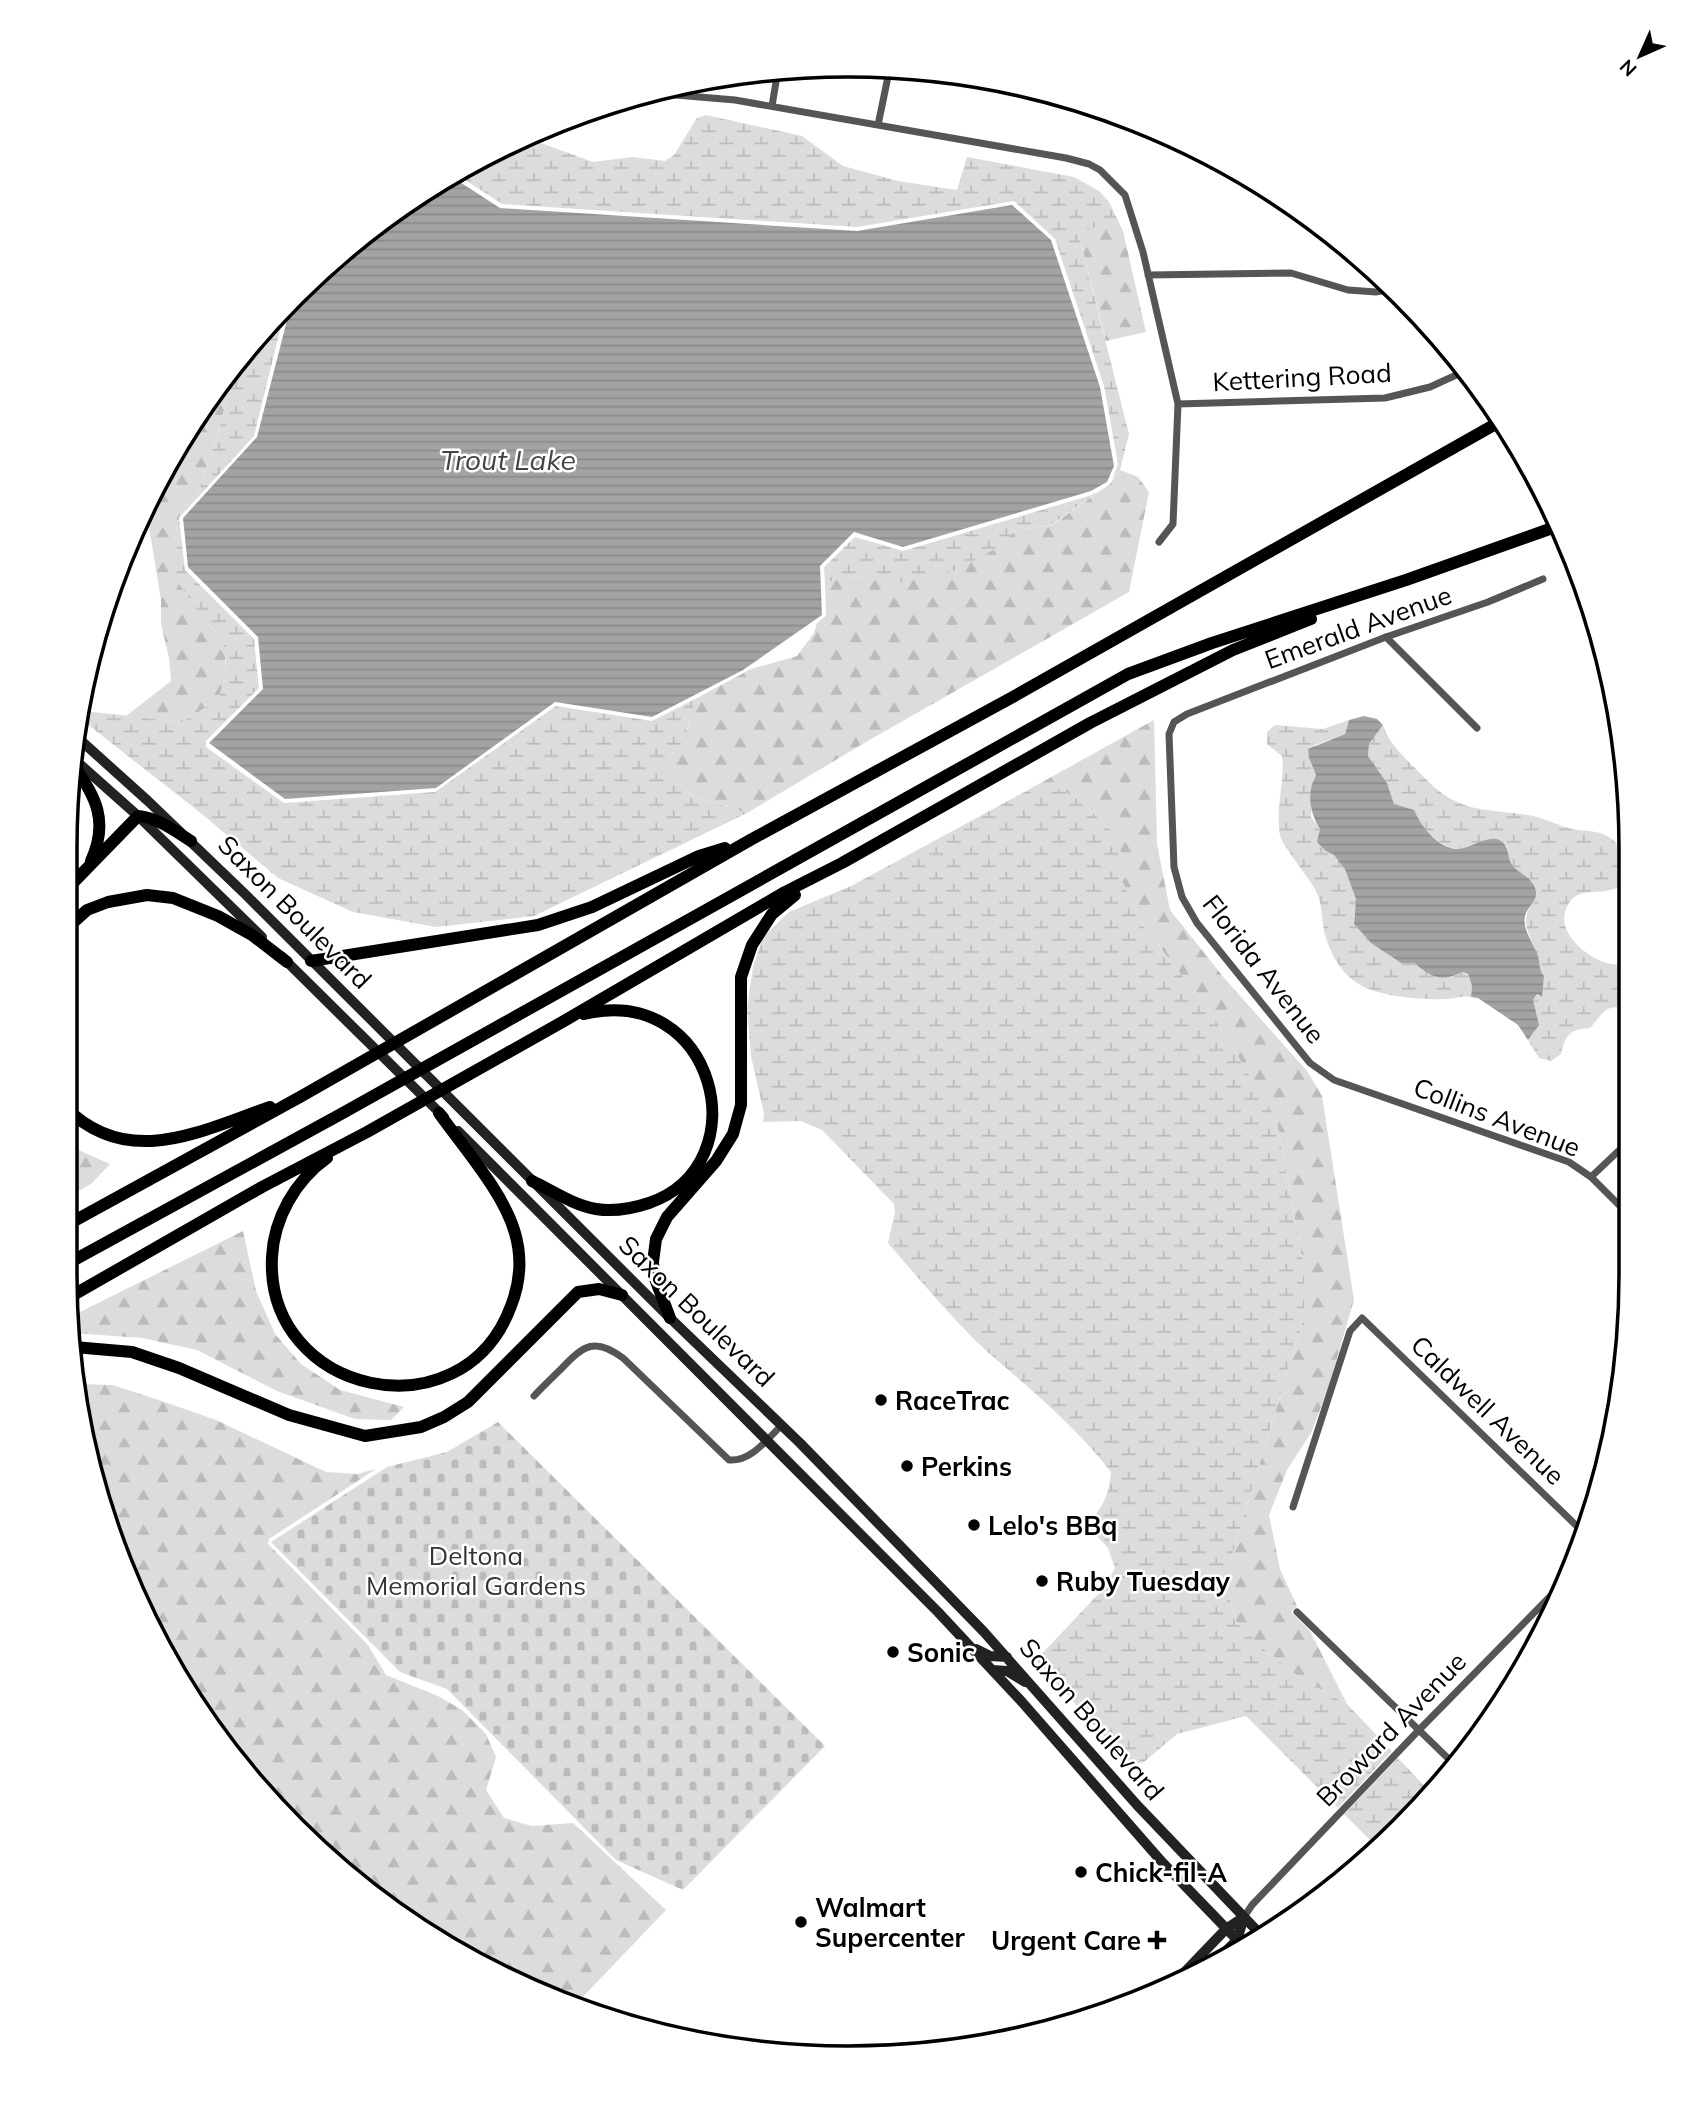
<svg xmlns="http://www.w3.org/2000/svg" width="1696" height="2123" font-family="Mulish,sans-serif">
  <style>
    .forest { fill: url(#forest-firs) }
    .wetland { fill: url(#wetland-marsh) }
    .cemetery { fill: url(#cemetery-stones) }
    .water { fill: url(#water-rules) }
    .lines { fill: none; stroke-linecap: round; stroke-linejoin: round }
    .street { stroke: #555; stroke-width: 7 }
    .secondary { stroke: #222; stroke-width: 10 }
    .highway { stroke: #000; stroke-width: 12 }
    .poi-dot { fill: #000; stroke: #fff; stroke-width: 2.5 }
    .labels { text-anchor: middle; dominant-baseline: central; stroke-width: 5; stroke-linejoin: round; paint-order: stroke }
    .street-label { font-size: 26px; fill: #000; stroke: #fff }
    .poi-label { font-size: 26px; font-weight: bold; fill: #000; stroke: #fff; text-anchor: start }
    .park-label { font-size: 26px; fill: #333; stroke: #fff }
    .water-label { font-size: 28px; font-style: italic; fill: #444; stroke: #fff }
    .rim { fill: none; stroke: #000; stroke-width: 3.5 }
  </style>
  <defs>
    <pattern id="forest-firs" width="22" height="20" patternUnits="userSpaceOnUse" patternTransform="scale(1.75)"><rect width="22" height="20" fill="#dcdcdc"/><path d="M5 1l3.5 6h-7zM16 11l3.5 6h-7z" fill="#bbb"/></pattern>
    <pattern id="wetland-marsh" width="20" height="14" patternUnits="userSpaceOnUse" patternTransform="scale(1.75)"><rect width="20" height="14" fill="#dcdcdc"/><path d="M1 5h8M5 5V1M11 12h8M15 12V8" fill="none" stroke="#bbb"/></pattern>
    <pattern id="cemetery-stones" width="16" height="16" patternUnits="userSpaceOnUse" patternTransform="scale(1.75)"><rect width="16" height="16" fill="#dcdcdc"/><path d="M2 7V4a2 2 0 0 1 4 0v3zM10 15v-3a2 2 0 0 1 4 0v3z" fill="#bbb"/></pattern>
    <pattern id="water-rules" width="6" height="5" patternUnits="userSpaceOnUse" patternTransform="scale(1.75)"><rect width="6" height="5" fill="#a3a3a3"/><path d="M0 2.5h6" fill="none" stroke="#8b8b8b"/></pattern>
  </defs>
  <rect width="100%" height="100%" fill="#fff"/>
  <path class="forest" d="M 1102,226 L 1123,231 L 1146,332 L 1106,341 L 1078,232 Z
    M 236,364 L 217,437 L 199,491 L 181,511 L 173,543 L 173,563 L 204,620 L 218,634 L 225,649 L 226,676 L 218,700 L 182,722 L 126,716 L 171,681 L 169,658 L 161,624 L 161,600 L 149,527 L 155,490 L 170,456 Z
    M 1120,470 L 1138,477 L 1149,492 L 1129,592 L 866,742 L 747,813 L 692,796 L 666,772 L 674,749 L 688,729 L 692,704 L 695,699 L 751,669 L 797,656 L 814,633 L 817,623 L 826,616 L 825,584 L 836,579 L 859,576 L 893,584 L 997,548 L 1015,531 L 1052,525 L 1110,484 Z
    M 1154,720 L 1157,844 L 1170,910 L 1225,979 L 1307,1071 L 1322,1096 L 1354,1300 L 1327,1392 L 1311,1433 L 1287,1470 L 1269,1515 L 1280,1569 L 1297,1606 L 1291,1612 L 1310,1631 L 1347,1704 L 1300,1678 L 1259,1645 L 1236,1621 L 1230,1599 L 1230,1562 L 1304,1317 L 1304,1268 L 1276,1118 L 1209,1010 L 1144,927 L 1121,879 L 1121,853 L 1114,833 L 1075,796 L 1028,790 Z
    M 65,1144 L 110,1164 L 91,1184 L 65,1198 Z
    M 243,1231 L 256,1291 L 275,1334 L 301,1364 L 340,1390 L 404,1407 L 391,1420 L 355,1419 L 277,1391 L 197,1350 L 142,1338 L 72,1333 L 71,1320 L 76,1314 Z
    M 79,1384 L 112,1385 L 156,1399 L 216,1420 L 326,1472 L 357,1474 L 376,1469 L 269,1539 L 268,1544 L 368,1645 L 386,1675 L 438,1696 L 462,1710 L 486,1734 L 496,1757 L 486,1790 L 504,1818 L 532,1826 L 573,1823 L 666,1910 L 577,2003 L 456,1953 L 294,1829 L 169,1666 L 91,1477 Z"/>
  <path class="wetland" d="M 706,115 L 802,136 L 843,166 L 898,181 L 957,190 L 967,157 L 1074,177 L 1099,191 L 1109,202 L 1123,231 L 1102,226 L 1078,232 L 1129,434 L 1120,470 L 1112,480 L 1118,464 L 1104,386 L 1055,239 L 1014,201 L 857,227 L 502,204 L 453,172 L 527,138 L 593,162 L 632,157 L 665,161 L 674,155 L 697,118 Z
    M 286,306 L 254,436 L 179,518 L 185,570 L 254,639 L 259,688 L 206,741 L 206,747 L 284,803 L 435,792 L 556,706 L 652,721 L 695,699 L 684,742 L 674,749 L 666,772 L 692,796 L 747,813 L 534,916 L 436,927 L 353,912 L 278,878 L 202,814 L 82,720 L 84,711 L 182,722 L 218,700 L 226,676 L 225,649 L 218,634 L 204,620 L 177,581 L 173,563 L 173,543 L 181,511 L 199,491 L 217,437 L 236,364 L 259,332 Z
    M 1101,490 L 1051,525 L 1015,531 L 997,548 L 957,570 L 893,584 L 859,576 L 836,579 L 825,584 L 824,567 L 855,537 L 903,551 L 1092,495 Z
    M 1349,720 L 1345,734 L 1315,745 L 1309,758 L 1316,775 L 1313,780 L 1311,817 L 1320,829 L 1319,836 L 1326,851 C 1344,858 1354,882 1356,902 C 1356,909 1353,916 1354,924 L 1371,943 L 1401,963 L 1414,963 C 1429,975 1445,980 1463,972 L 1468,975 L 1472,986 L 1471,997 C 1462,995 1454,999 1445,999 C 1420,1000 1389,997 1366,988 C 1344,978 1332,958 1325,935 C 1321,919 1323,904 1315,889 C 1308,876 1282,846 1280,835 C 1275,809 1285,782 1282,756 L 1267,744 L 1267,732 L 1275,725 L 1323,729 Z
    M 1383,725 C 1389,743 1401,754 1414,767 C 1427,780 1439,794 1455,801 C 1477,812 1503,811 1528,815 C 1541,817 1555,824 1568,828 C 1583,832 1595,829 1609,837 C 1624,846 1637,881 1614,889 C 1595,896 1574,884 1565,912 C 1557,940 1606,974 1630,963 L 1630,1009 C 1604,1004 1606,1010 1590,1028 C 1569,1030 1566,1034 1561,1054 L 1551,1061 L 1539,1058 L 1528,1040 C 1542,1023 1535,1018 1533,1000 L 1537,994 L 1541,997 L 1544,977 C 1539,970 1540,963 1537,955 C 1530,935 1518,920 1534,902 L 1510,862 L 1507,846 L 1490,839 C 1479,843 1469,849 1458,849 C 1436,849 1415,814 1394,804 L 1387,783 L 1368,756 L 1369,744 Z
    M 1055,788 L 1075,796 L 1114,833 L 1121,853 L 1121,879 L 1144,927 L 1209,1010 L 1276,1118 L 1304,1268 L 1304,1317 L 1230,1562 L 1230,1599 L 1236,1621 L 1259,1645 L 1300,1678 L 1347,1704 L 1392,1751 L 1338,1808 L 1246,1716 L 1177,1734 L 1144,1762 L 1130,1765 L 1038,1662 L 1037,1659 L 1105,1587 L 1115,1568 L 1108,1548 L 1087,1525 C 1104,1505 1108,1498 1111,1472 C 1079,1431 1038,1395 999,1362 C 958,1327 923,1283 888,1243 L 895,1212 L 894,1204 L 822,1130 L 801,1121 L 763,1122 L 764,1114 L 751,1056 L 747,1008 L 753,967 L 763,937 L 789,912 L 851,886 L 1028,790 Z
    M 1398,1758 L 1431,1793 L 1379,1849 L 1344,1814 Z"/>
  <path class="cemetery" d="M 498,1422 L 825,1746 L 683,1890 L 616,1860 L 447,1689 L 400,1672 L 271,1542 L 387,1467 L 447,1452 Z"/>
  <path class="water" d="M 449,175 L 500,208 L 857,231 L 1012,205 L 1051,240 L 1100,387 L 1114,466 L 1107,482 L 1091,491 L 903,547 L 854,532 L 820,566 L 822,615 L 743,670 L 652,717 L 555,702 L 436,788 L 285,799 L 209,743 L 263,689 L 258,637 L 188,567 L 183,518 L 257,437 L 292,301 L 371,227 Z
    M 1364,716 L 1377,719 L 1383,725 L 1369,744 L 1368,756 L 1387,783 L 1394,804 L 1414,810 C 1421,826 1436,846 1455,849 C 1470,851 1493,828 1505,845 C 1509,850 1508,859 1512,865 C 1520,875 1534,878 1536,892 C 1537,902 1527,907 1525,916 C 1522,930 1534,944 1538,956 C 1540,964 1539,970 1544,976 L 1542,997 L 1537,994 L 1533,1000 L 1539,1025 L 1528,1040 L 1518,1025 L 1478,998 L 1471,997 L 1472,986 L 1468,974 L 1463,972 C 1440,982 1433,978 1414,963 L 1401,963 L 1371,943 L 1354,924 L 1356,899 L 1345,869 L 1334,855 L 1326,851 L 1317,842 L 1320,829 C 1310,813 1306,793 1316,775 L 1309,758 L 1308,749 L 1345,734 L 1349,720 Z"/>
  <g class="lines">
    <path class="street" d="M 652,93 L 735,100 L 1066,158 L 1089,164 L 1100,170 L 1125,195 L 1143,252 L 1178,404 L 1173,524 L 1159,542
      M 772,106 L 778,70
      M 878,125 L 890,67
      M 1148,275 L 1291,273 L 1348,290 L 1376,292 L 1391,289
      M 1178,404 L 1385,398 L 1430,387 L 1465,371
      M 1543,579 L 1488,602 L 1386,637 L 1187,714 L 1174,722 L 1169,734 L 1174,867 L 1182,897 L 1197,923 L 1310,1063 L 1334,1080 L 1569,1162 L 1591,1177 L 1631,1217
      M 1386,637 L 1477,728
      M 1591,1177 L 1631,1139
      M 534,1396 C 543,1386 553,1377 562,1368 C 584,1345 595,1337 623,1358 L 729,1460 C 751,1462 767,1439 782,1425
      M 1293,1507 L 1350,1331 L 1362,1318 L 1584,1533
      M 1297,1612 L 1456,1766
      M 1244,1917 L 1252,1905 L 1418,1731 L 1572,1574"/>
    <path class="secondary" d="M 78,738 L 148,801 L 244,893 L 670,1318 L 800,1443 L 984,1632 L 1137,1805 L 1263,1937
      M 74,759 L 138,816 L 262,937
      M 281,956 L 444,1117
      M 458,1131 L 938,1612 L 1022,1702 L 1162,1862 L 1246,1949
      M 976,1649 L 990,1656 L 1007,1657
      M 993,1670 L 1007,1671 L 1025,1682
      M 1212,1965 L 1237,1940 L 1244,1917
      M 1178,1979 L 1226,1929 L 1244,1917"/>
    <path class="highway" d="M 73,765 C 96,796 109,822 91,861
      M 66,890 L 138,816 C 158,818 174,830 191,841
      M 66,929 L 87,910 L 108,902 L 147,895 L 173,898 L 218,916 L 252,935 L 287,962
      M 311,961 L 538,925 L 592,907 L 699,856 L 725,848
      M 65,1107 C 128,1170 200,1131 270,1107
      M 327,1158 C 295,1181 274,1218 272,1257 C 265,1395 462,1438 511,1306 C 520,1283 522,1257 515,1233 C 504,1193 463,1147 439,1113
      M 532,1181 C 553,1191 573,1205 596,1209 C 614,1212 631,1209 649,1203 C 761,1164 715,982 584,1014
      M 65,1226 L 300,1097 L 752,839 L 1011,698 L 1501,421
      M 65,1265 L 341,1114 L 1128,674 L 1212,643 L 1406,580 L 1558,526
      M 68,1298 L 262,1187 L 367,1132 L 564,1021 L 785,892 L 842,863 L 1090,723 L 1233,650 L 1311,619
      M 670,1318 L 654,1276 L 653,1262 L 656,1239 L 667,1217 L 716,1161 L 733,1134 L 741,1105 L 741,977 L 752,945 L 772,914 L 795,895
      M 74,1347 L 132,1352 L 179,1368 L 289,1415 L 365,1436 L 421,1427 L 444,1417 L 468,1402 L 578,1292 L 599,1289 L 622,1295"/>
  </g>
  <g class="poi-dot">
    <circle cx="881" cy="1400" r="7"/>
    <circle cx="907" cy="1466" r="7"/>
    <circle cx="974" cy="1525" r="7"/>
    <circle cx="1042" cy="1581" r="7"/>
    <circle cx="893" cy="1652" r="7"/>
    <circle cx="1081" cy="1872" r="7"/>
    <circle cx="801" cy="1922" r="7"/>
    <path d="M1153.5 1929.5h7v7h7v7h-7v7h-7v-7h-7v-7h7z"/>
  </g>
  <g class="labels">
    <g class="street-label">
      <text transform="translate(1302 377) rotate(-3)">Kettering Road</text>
      <text transform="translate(1358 627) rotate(-20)">Emerald Avenue</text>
      <text transform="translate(295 912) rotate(45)">Saxon Boulevard</text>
      <text transform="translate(1264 969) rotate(52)">Florida Avenue</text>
      <text transform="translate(1497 1117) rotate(21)">Collins Avenue</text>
      <text transform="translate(697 1311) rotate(44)">Saxon Boulevard</text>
      <text transform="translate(1488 1410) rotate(44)">Caldwell Avenue</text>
      <text transform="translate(1092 1719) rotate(49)">Saxon Boulevard</text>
      <text transform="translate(1391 1729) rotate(-46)">Broward Avenue</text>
    </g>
    <g class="poi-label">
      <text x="895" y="1400">RaceTrac</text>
      <text x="921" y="1466">Perkins</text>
      <text x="988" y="1525">Lelo's BBq</text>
      <text x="1056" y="1581">Ruby Tuesday</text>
      <text x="907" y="1652">Sonic</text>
      <text x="1095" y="1872">Chick-fil-A</text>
      <text x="815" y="1907">Walmart<tspan x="815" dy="30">Supercenter</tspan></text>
      <text x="1141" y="1940" text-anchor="end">Urgent Care</text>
    </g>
    <g class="park-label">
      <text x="476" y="1555">Deltona<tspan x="476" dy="30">Memorial Gardens</tspan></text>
    </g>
    <g class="water-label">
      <text x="508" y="459">Trout Lake</text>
    </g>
  </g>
  <path d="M0 0H1696V2123H0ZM848 77H848A771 771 0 0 1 1619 848V1275A771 771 0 0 1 848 2046H848A771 771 0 0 1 77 1275V848A771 771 0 0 1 848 77Z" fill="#fff" fill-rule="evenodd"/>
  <path class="rim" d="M848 77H848A771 771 0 0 1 1619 848V1275A771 771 0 0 1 848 2046H848A771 771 0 0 1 77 1275V848A771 771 0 0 1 848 77Z"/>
  <g transform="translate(1640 56) rotate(225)" stroke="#ffffff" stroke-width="5" paint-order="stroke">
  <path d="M0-5L12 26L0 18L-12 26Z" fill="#000000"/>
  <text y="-10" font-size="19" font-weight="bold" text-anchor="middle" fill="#000000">N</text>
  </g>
</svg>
